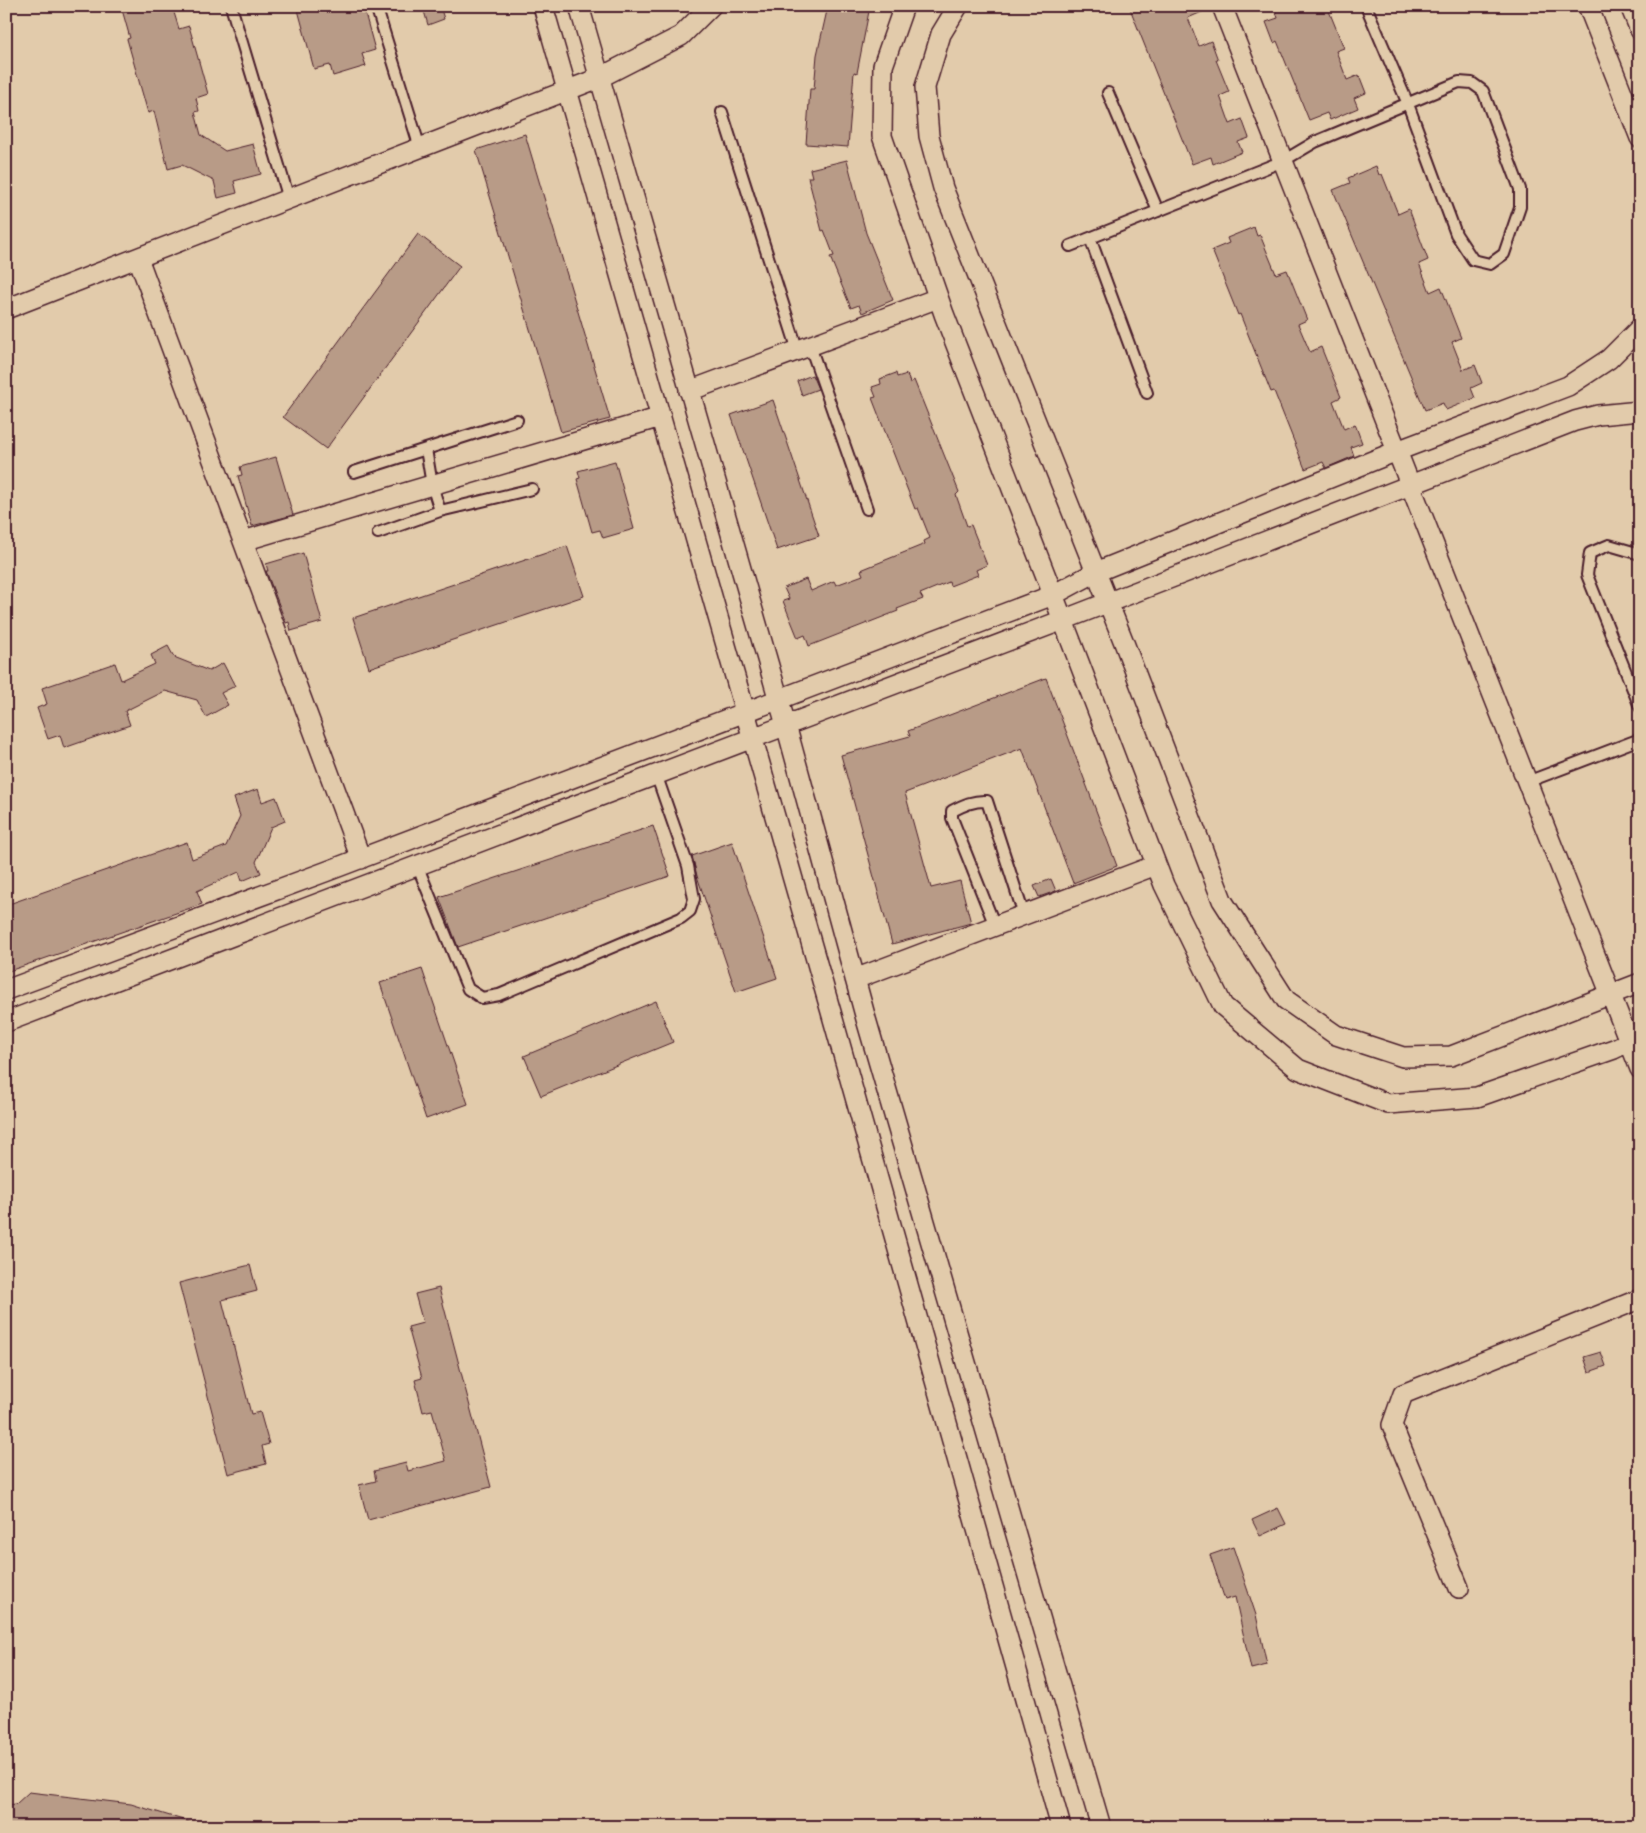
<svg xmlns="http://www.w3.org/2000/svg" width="1646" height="1833" font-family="'Patrick Hand',sans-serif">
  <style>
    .building { fill: #b89b87; stroke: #4a1f2b }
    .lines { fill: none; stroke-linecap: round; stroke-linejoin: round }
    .lane-casing { stroke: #4a1f2b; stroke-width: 14 }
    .street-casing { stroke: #4a1f2b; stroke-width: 22 }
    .lane { stroke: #e2cbab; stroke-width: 10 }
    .street { stroke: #e2cbab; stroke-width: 19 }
  </style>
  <rect width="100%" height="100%" fill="#e2cbab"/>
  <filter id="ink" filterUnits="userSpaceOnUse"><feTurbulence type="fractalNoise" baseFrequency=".02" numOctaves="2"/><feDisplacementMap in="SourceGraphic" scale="10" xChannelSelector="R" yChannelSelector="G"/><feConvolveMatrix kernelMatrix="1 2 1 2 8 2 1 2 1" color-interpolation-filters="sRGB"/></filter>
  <g filter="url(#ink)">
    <path class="building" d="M 121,6 L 172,6 L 179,29 L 189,26 L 208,94 L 196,98 L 199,111 L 195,112 L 201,135 L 225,151 L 253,144 L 261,174 L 234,181 L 237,193 L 218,198 L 214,181 L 182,165 L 168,169 L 154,111 L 148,113 L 127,39 L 130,38 Z
      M 297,6 L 363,6 L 375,50 L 362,54 L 366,66 L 333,76 L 330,65 L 314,69 Z
      M 437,6 L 440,6 L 444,19 L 428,25 L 424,11 Z
      M 828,6 L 870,6 L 857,73 L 854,72 L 848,147 L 806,144 L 810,89 L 814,89 L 817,55 Z
      M 1129,6 L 1211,6 L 1211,8 L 1188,18 L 1199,46 L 1211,41 L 1218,60 L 1216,60 L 1229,92 L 1220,96 L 1230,124 L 1242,119 L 1249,138 L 1238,142 L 1242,152 L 1213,164 L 1211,157 L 1192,164 Z
      M 1274,6 L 1327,6 L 1344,48 L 1336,51 L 1347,80 L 1359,75 L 1366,93 L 1354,98 L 1358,108 L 1330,120 L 1327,113 L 1309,120 L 1277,41 L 1274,43 L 1266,22 L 1278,18 Z
      M 525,134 L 610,419 L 561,432 L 476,150 Z
      M 847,160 L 866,233 L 893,300 L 862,313 L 859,305 L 851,308 L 830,257 L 834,256 L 824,230 L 822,231 L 808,177 L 812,177 L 810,169 Z
      M 1376,166 L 1379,175 L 1382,174 L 1398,214 L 1409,209 L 1428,260 L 1419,264 L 1430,292 L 1441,287 L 1461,338 L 1452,342 L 1463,370 L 1475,365 L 1482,383 L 1471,388 L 1475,398 L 1446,410 L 1443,403 L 1425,410 L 1333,190 L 1350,183 L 1348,178 Z
      M 1254,227 L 1257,236 L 1260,235 L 1276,274 L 1287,270 L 1307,320 L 1298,324 L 1310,352 L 1321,347 L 1341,397 L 1333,401 L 1344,429 L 1355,424 L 1362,443 L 1351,447 L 1354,456 L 1326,468 L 1323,462 L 1305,469 L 1274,391 L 1271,392 L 1240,314 L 1238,315 L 1212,250 L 1229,243 L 1227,238 Z
      M 418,234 L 460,266 L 326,449 L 283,417 Z
      M 896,373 L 897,377 L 907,374 L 910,383 L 914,380 L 959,492 L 956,495 L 967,526 L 971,525 L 987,565 L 976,570 L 978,575 L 950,586 L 949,582 L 920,594 L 923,599 L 897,609 L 898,611 L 809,646 L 805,635 L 798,638 L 783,601 L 789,599 L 784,588 L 806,579 L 811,591 L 834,581 L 836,585 L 863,575 L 861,570 L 925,544 L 924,541 L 930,538 L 918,508 L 915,509 L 872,398 L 876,397 L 872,387 L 881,384 L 880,379 Z
      M 812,375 L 818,389 L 802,395 L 797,381 Z
      M 773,400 L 819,536 L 777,550 L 731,415 Z
      M 276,457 L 293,515 L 252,526 L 238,476 L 242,475 L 240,467 Z
      M 615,461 L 634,529 L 603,538 L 600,530 L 592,532 L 577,479 L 580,478 L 578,471 Z
      M 567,546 L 584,596 L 369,668 L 353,618 Z
      M 303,553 L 322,622 L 291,631 L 289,622 L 286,623 L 266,571 L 268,571 L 266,564 Z
      M 168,646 L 174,657 L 209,671 L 223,663 L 235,686 L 221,693 L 228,705 L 206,717 L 197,700 L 165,691 L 125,711 L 130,725 L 64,748 L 60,735 L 48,739 L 37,708 L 47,704 L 42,688 L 115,663 L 121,680 L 155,664 L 151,655 Z
      M 1046,678 L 1117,866 L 1073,883 L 1022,748 L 905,793 L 931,888 L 960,881 L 971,923 L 892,944 L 841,755 L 910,736 L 908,731 Z
      M 258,789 L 262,802 L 276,797 L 285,821 L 271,827 L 256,862 L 261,873 L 242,881 L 239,872 L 197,891 L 202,904 L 6,972 L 6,905 L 187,842 L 192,859 L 226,846 L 240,816 L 234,798 Z
      M 653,826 L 670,876 L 458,947 L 439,897 Z
      M 732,842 L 777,978 L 736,992 L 697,876 L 692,856 Z
      M 1051,879 L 1056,891 L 1039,897 L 1034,886 Z
      M 422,969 L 468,1104 L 426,1119 L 380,983 Z
      M 656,1001 L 673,1042 L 541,1096 L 524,1056 Z
      M 250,1265 L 257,1291 L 222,1300 L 251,1414 L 260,1412 L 269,1444 L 262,1446 L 266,1464 L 228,1474 L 179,1283 Z
      M 439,1288 L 491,1487 L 368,1520 L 359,1485 L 376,1481 L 374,1471 L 406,1463 L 408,1471 L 446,1461 L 432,1410 L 423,1412 L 415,1380 L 422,1378 L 408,1327 L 423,1323 L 415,1294 Z
      M 1601,1352 L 1606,1366 L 1589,1372 L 1584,1357 Z
      M 1278,1508 L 1286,1524 L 1260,1536 L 1252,1520 Z
      M 1233,1547 L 1256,1615 L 1267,1665 L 1251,1669 L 1235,1597 L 1225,1600 L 1210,1555 Z
      M 29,1792 L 131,1804 L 196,1824 L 195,1827 L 6,1827 L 6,1805 L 16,1804 Z"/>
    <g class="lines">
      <g class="lane-casing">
        <path id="lane" d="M 231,6 L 289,199
          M 376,6 L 420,148
          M 1108,93 L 1158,211
          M 722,112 L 798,351
          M 1090,238 L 1147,393
          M 1070,246 L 1283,161 L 1315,142 L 1459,82 L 1472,83 L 1483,91 L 1520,189 L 1520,207 L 1504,254 L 1490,264 L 1473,260 L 1456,234 L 1408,104 L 1366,6
          M 810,346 L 867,509
          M 354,472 L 426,449
          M 440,511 L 532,489
          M 378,533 L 440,511 L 432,485 L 426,449 L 517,420
          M 1640,554 L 1609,545 L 1590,553 L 1587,575 L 1640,707
          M 1527,782 L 1640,739
          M 417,865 L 468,989 L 482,998 L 499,995 L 681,918 L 690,911 L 694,899 L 688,866 L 656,774
          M 995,926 L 952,818 L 952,811 C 963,805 974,800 987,801 L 1024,915"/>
      </g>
      <g class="street-casing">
        <path id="street" d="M 543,6 L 831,1012 L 1061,1827
          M 579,6 L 786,725 L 866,1019 L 1101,1827
          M 904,6 L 883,66 L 882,136 L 944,314 L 1061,615 L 1164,885 L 1223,1006 L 1298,1069 L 1388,1104 L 1477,1097 L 1614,1049 L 1640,1036
          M 958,6 L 941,34 L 925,87 L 929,136 L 943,188 L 1123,640 L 1222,900 L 1286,1000 L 1336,1035 L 1403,1057 L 1451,1056 L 1640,983
          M 1222,6 L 1640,1069
          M 1588,6 L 1640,138
          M 1630,6 L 1640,30
          M 138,258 L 361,859
          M 6,309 L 599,78 L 681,36 L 711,6
          M 689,391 L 938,298
          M 243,541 L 661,417
          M 855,979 L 1156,865
          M 6,990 L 325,872 L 1053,595 L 1096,572 L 1397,451 L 1568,386 L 1609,359 L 1640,328
          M 6,1022 L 1063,620 L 1575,421 L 1598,415 L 1640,411
          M 1459,1588 L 1392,1425 L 1403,1394 L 1640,1299"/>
      </g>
      <use href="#lane" class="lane"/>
      <use href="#street" class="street"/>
    </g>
  </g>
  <rect width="1646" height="1833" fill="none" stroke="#e2cbab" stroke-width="25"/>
  <rect x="12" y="12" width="1621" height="1808" fill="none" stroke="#4a1f2b" stroke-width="2" filter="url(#ink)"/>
</svg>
